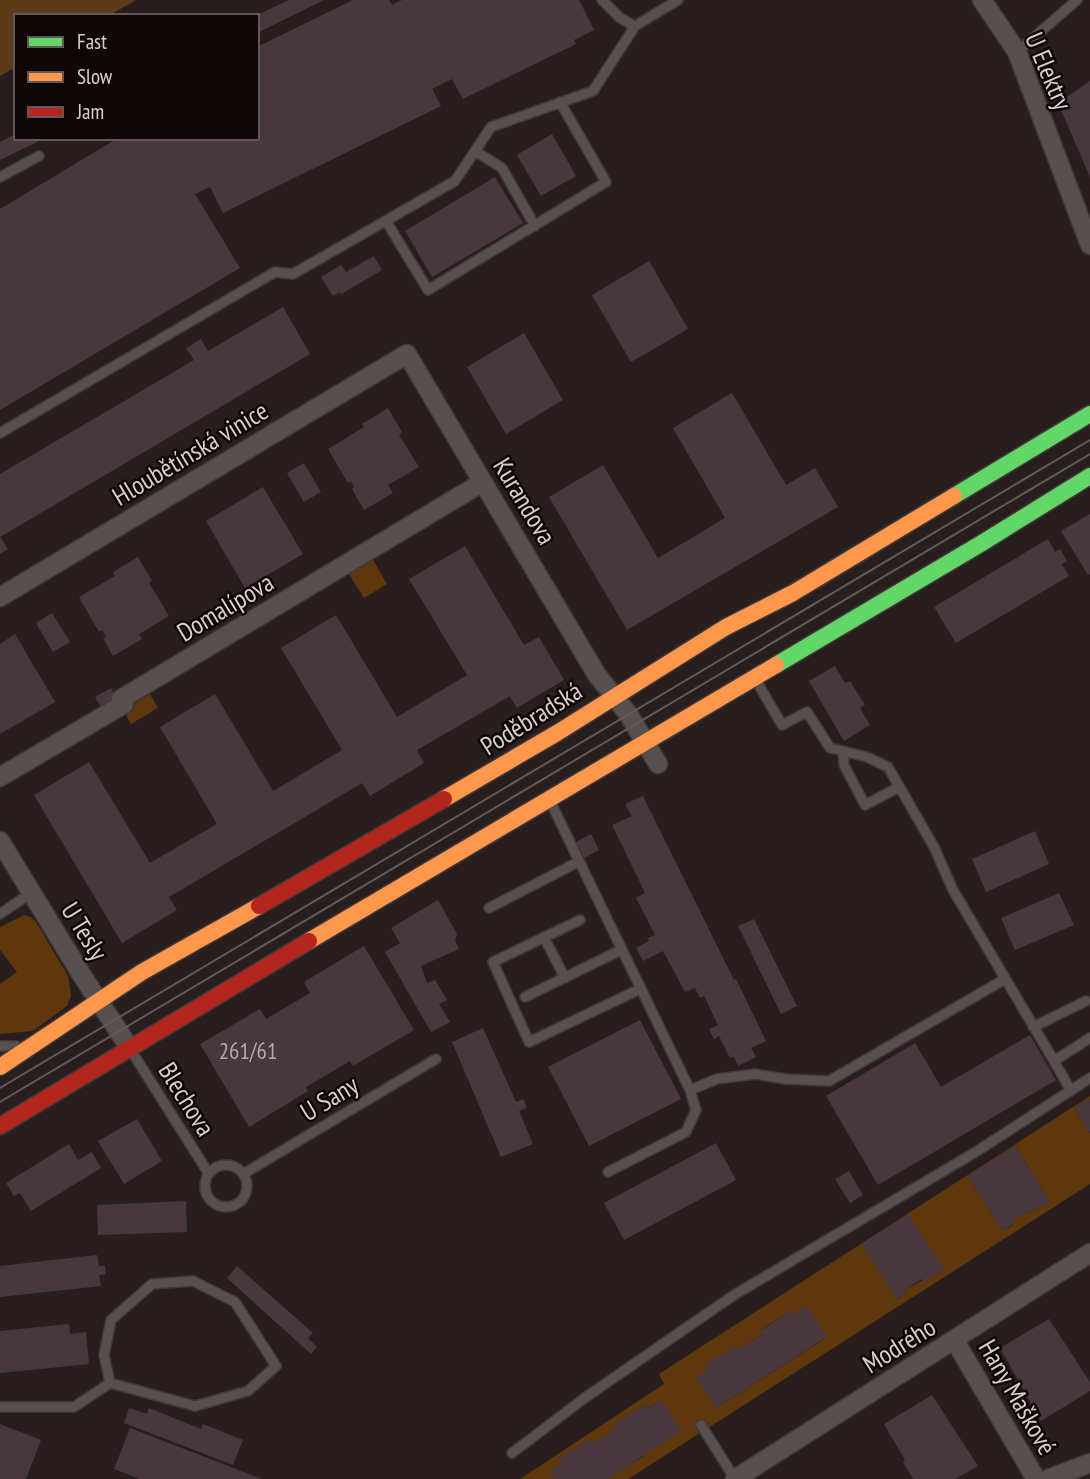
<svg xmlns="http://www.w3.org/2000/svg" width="1090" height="1479" font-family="'PT Sans Narrow',sans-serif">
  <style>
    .green { fill: #5e370d; fill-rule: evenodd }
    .forest { fill: #5d3b18 }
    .building { fill: #48383e }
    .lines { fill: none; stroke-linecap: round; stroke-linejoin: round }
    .lane-casing { stroke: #423838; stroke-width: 12 }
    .street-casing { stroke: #423838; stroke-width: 21 }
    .fast-casing { stroke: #423838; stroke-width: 19 }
    .slow-casing { stroke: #423838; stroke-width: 19 }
    .jam-casing { stroke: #423838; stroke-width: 19 }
    .lane { stroke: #584f4f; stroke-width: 9 }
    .street { stroke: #584f4f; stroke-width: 18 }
    .fast { stroke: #63d668; stroke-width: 16 }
    .slow { stroke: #ff974d; stroke-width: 16 }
    .jam { stroke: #b3261e; stroke-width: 16 }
    .tram { stroke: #625a5a; stroke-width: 2 }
    .labels { text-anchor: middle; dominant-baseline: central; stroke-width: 5; stroke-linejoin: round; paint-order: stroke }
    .number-label { font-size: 23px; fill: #b7a8aa }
    .street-label { font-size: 26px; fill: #dccece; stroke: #0f0707 }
  </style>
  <rect width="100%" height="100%" fill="#291e1e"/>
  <path class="green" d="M 371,556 L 387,584 L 364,598 L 347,571 Z
    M 150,694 L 158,708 L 131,724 L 123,710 Z
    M 24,915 L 31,917 L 36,922 L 68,976 L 71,996 L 67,1006 L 33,1031 L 0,1034 L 0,984 L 17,972 L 0,950 L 0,927 Z
    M 1090,1096 L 1090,1099 L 1074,1108 L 1090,1133 L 1090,1184 L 628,1479 L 606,1479 L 644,1456 L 661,1400 L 649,1408 L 646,1404 L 615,1424 L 617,1428 L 594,1443 L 591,1439 L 560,1459 L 562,1463 L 555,1479 L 520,1479 L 664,1384 L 659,1374 ZM 1015,1146 L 1050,1201 L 1030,1213 L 1028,1211 L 1011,1222 L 1013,1225 L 1003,1231 L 968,1176 ZM 908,1214 L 943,1269 L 905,1290 L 906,1293 L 897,1299 L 862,1244 ZM 807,1307 L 826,1338 L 716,1408 L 697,1378 L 708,1370 L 706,1365 L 737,1345 L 740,1349 L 763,1334 L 761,1330 L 792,1310 L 795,1314 Z"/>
  <path class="forest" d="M 0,0 L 136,0 L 108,16 L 16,16 L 16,67 L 0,76 Z"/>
  <path class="building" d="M 289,0 L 324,0 L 257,33 L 257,15 Z
    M 353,0 L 389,0 L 392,5 L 402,0 L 579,0 L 594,30 L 574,40 L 576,44 L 463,99 L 452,79 L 432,89 L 441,106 L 223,213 L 210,187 L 195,194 L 240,268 L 0,410 L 0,209 L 118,138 L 257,138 L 257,47 Z
    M 1090,81 L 1090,177 L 1058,103 Z
    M 16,134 L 16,138 L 45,138 L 0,160 L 0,142 Z
    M 552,134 L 576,176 L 541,196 L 517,155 Z
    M 495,177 L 523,223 L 432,277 L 405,231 Z
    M 374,256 L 382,270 L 341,294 L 340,292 L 333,296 L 321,277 L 341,265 L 346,272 Z
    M 649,261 L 688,329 L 631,362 L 592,295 Z
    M 283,307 L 310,354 L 0,537 L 8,549 L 0,554 L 0,474 L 194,360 L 186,348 L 201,339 L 208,351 Z
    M 524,333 L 563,400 L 506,434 L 467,367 Z
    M 732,393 L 786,485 L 815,468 L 838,507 L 627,630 L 549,497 L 603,465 L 658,558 L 725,518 L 673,428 Z
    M 388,408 L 402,432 L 399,435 L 419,467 L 388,485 L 393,493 L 364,510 L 352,489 L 354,487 L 351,481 L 348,483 L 328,449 L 364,427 L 362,424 Z
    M 304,463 L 321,492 L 304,502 L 287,473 Z
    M 263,487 L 303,554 L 245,588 L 206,521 Z
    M 1090,514 L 1090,574 L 1088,575 L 1061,531 Z
    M 1048,539 L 1055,552 L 1060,549 L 1067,561 L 1062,564 L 1069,576 L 956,643 L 934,607 Z
    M 465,546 L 524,645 L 539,637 L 564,680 L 517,708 L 510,696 L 417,750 L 424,763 L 370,796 L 362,783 L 293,824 L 169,897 L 177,910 L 122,943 L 34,795 L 89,762 L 150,863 L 217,824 L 160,727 L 215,694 L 273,791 L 342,750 L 281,648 L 336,615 L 397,717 L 467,675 L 409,579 Z
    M 138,557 L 152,581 L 149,583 L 169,616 L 139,634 L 142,639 L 113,656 L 103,638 L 106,636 L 102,630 L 99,632 L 79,597 L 115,576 L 113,572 Z
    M 52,613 L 70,642 L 53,652 L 36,623 Z
    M 15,634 L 55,702 L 0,734 L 0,644 Z
    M 835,666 L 845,683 L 850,681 L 865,705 L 860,708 L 870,725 L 844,741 L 809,681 Z
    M 111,688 L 117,700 L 102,709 L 95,697 Z
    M 643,796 L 734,980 L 736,979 L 766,1041 L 751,1048 L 756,1057 L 738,1066 L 734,1057 L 730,1058 L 719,1036 L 714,1039 L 709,1029 L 718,1025 L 704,996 L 700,998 L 695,988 L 685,992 L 663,951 L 643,961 L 636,948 L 649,941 L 648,938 L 655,935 L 636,898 L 645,893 L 612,825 L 632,816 L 625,804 Z
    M 1035,831 L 1049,864 L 986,892 L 972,859 Z
    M 591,834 L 599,850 L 584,858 L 576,842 Z
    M 1059,893 L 1074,925 L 1015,950 L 1001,918 Z
    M 438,900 L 457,934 L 455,941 L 459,949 L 421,966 L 427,983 L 435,980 L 447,1000 L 439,1004 L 450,1022 L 431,1032 L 385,952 L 400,943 L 391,928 Z
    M 754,919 L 797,1006 L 781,1014 L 738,926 Z
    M 364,946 L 414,1030 L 353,1066 L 350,1061 L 306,1087 L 308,1091 L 249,1127 L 200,1044 L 260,1009 L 266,1019 L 310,993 L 304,982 Z
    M 640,1020 L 681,1099 L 589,1146 L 548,1067 Z
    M 483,1028 L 516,1102 L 523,1099 L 527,1108 L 519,1111 L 533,1144 L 501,1157 L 452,1042 Z
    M 1030,1035 L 1056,1080 L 878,1185 L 826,1096 L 915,1043 L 941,1087 Z
    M 1090,1099 L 1090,1133 L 1074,1108 Z
    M 137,1119 L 162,1161 L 124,1184 L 98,1141 Z
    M 716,1143 L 736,1180 L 624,1240 L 604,1203 Z
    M 69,1144 L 78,1160 L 92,1152 L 101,1168 L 31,1211 L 20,1193 L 14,1196 L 6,1183 Z
    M 1015,1146 L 1050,1201 L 1030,1213 L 1028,1211 L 1011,1222 L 1013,1224 L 1003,1231 L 968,1176 Z
    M 849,1171 L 863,1195 L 850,1203 L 835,1179 Z
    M 186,1201 L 187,1232 L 98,1235 L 97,1205 Z
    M 908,1214 L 944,1269 L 924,1282 L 922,1279 L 905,1290 L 907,1293 L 897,1299 L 861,1244 Z
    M 97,1255 L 99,1266 L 105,1266 L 106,1274 L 99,1275 L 101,1286 L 0,1297 L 0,1266 Z
    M 237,1266 L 313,1333 L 308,1338 L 317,1347 L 311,1354 L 227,1278 Z
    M 807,1307 L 827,1337 L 716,1408 L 696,1377 L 708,1370 L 705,1365 L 737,1345 L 740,1349 L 763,1334 L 760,1331 L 792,1310 L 795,1314 Z
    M 1049,1319 L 1090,1382 L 1090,1391 L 1041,1421 L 1000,1348 Z
    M 69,1324 L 70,1334 L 86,1332 L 89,1364 L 0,1373 L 0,1331 Z
    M 932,1395 L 978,1466 L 955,1479 L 913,1479 L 903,1462 L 905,1460 L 884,1424 Z
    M 661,1400 L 681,1431 L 608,1479 L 555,1479 L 550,1471 L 562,1463 L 559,1459 L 591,1439 L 594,1443 L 617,1428 L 614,1424 L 646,1404 L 649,1408 Z
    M 129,1408 L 147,1414 L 149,1408 L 201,1429 L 203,1424 L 243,1440 L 233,1465 L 124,1423 Z
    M 0,1424 L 41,1440 L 26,1479 L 0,1479 Z
    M 130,1428 L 262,1479 L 140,1479 L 114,1469 Z"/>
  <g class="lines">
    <g class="lane-casing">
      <path id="lane" d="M 602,0 L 620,18 L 635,26
        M 1017,52 L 1077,0
        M 475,151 L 502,168 L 535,226
        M 0,177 L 39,156
        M 386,221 L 428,290 L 606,182 L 560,102
        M 0,433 L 275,272 L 293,274 L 455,181 L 491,127 L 593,91 L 635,26 L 678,0
        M 757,682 L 782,725 L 807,712 L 830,748 L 867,757 L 888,767 L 934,847 L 953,890 L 1054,1061 L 1090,1038
        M 843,751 L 844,765 L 865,805 L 899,787
        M 551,803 L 690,1090 L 696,1110 L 686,1132 L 608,1172
        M 489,908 L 578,862
        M 0,914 L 31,893
        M 580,920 L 493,962 L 529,1042 L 640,989
        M 544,937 L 565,978
        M 525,997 L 621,950
        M 1033,1027 L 1086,1001
        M 0,1046 L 16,1046
        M 132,1052 L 209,1174
        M 1054,1061 L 1071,1091
        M 690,1090 L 717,1079 L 755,1074 L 785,1079 L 829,1081 L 1005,979
        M205 1186a21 21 0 1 1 42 0a21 21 0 1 1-42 0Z
        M 243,1174 L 436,1059
        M 0,1407 L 74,1407 L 110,1383 L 195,1406 L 248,1391 L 276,1366 L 235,1302 L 193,1281 L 152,1284 L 111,1320 L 104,1355 L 110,1383
        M 701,1425 L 735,1479
        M 512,1453 L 586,1397 L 734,1295 L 974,1153 L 1090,1078"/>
    </g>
    <g class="street-casing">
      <path id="street" d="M 982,0 L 1017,52 L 1090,245
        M 0,597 L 407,354 L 597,675 L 629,715 L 658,764
        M 0,777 L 124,704 L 121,699 L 483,482
        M 0,841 L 83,977 L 129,1047
        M 955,1341 L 1036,1479
        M 735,1479 L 1090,1253
        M 1048,1479 L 1090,1463"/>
    </g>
    <g class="fast-casing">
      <path id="fast" d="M 954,496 L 1090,414
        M 776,665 L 982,543 L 1090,476"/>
    </g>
    <g class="slow-casing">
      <path id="slow" d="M 444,799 L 557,733 L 726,627 L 793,593 L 954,496
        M 309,941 L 776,665
        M 0,1067 L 142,972 L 259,906"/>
    </g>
    <g class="jam-casing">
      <path id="jam" d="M 259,906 L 444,799
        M 0,1126 L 309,941"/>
    </g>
    <use href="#lane" class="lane"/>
    <use href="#street" class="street"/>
    <use href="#fast" class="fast"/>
    <use href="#slow" class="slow"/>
    <use href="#jam" class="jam"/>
    <path class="tram" d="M 0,1088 L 1090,440
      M 0,1102 L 1090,454"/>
  </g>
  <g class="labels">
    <g class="number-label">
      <text x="248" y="1050">261/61</text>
    </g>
    <g class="street-label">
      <text transform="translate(1049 71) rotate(67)">U Elektry</text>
      <text transform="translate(190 453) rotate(-31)">Hloubětínská vinice</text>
      <text transform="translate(525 501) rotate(59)">Kurandova</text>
      <text transform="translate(225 607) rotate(-31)">Domalípova</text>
      <text transform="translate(531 718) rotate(-32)">Poděbradská</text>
      <text transform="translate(85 931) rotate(58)">U Tesly</text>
      <text transform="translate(329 1098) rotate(-31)">U Sany</text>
      <text transform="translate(187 1099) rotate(58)">Blechova</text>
      <text transform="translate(899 1345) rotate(-32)">Modrého</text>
      <text transform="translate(1018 1397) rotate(60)">Hany Maškové</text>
    </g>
  </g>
  <rect x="14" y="14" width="245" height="126" fill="#0f0707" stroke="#615757" stroke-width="2"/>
  <rect x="28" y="37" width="35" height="10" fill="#63d668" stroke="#615757" stroke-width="2"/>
  <text x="77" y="49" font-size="21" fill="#dccece">Fast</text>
  <rect x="28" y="72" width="35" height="10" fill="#ff974d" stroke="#615757" stroke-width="2"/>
  <text x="77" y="84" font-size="21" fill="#dccece">Slow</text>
  <rect x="28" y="107" width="35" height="10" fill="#b3261e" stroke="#615757" stroke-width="2"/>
  <text x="77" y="119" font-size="21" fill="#dccece">Jam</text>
</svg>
